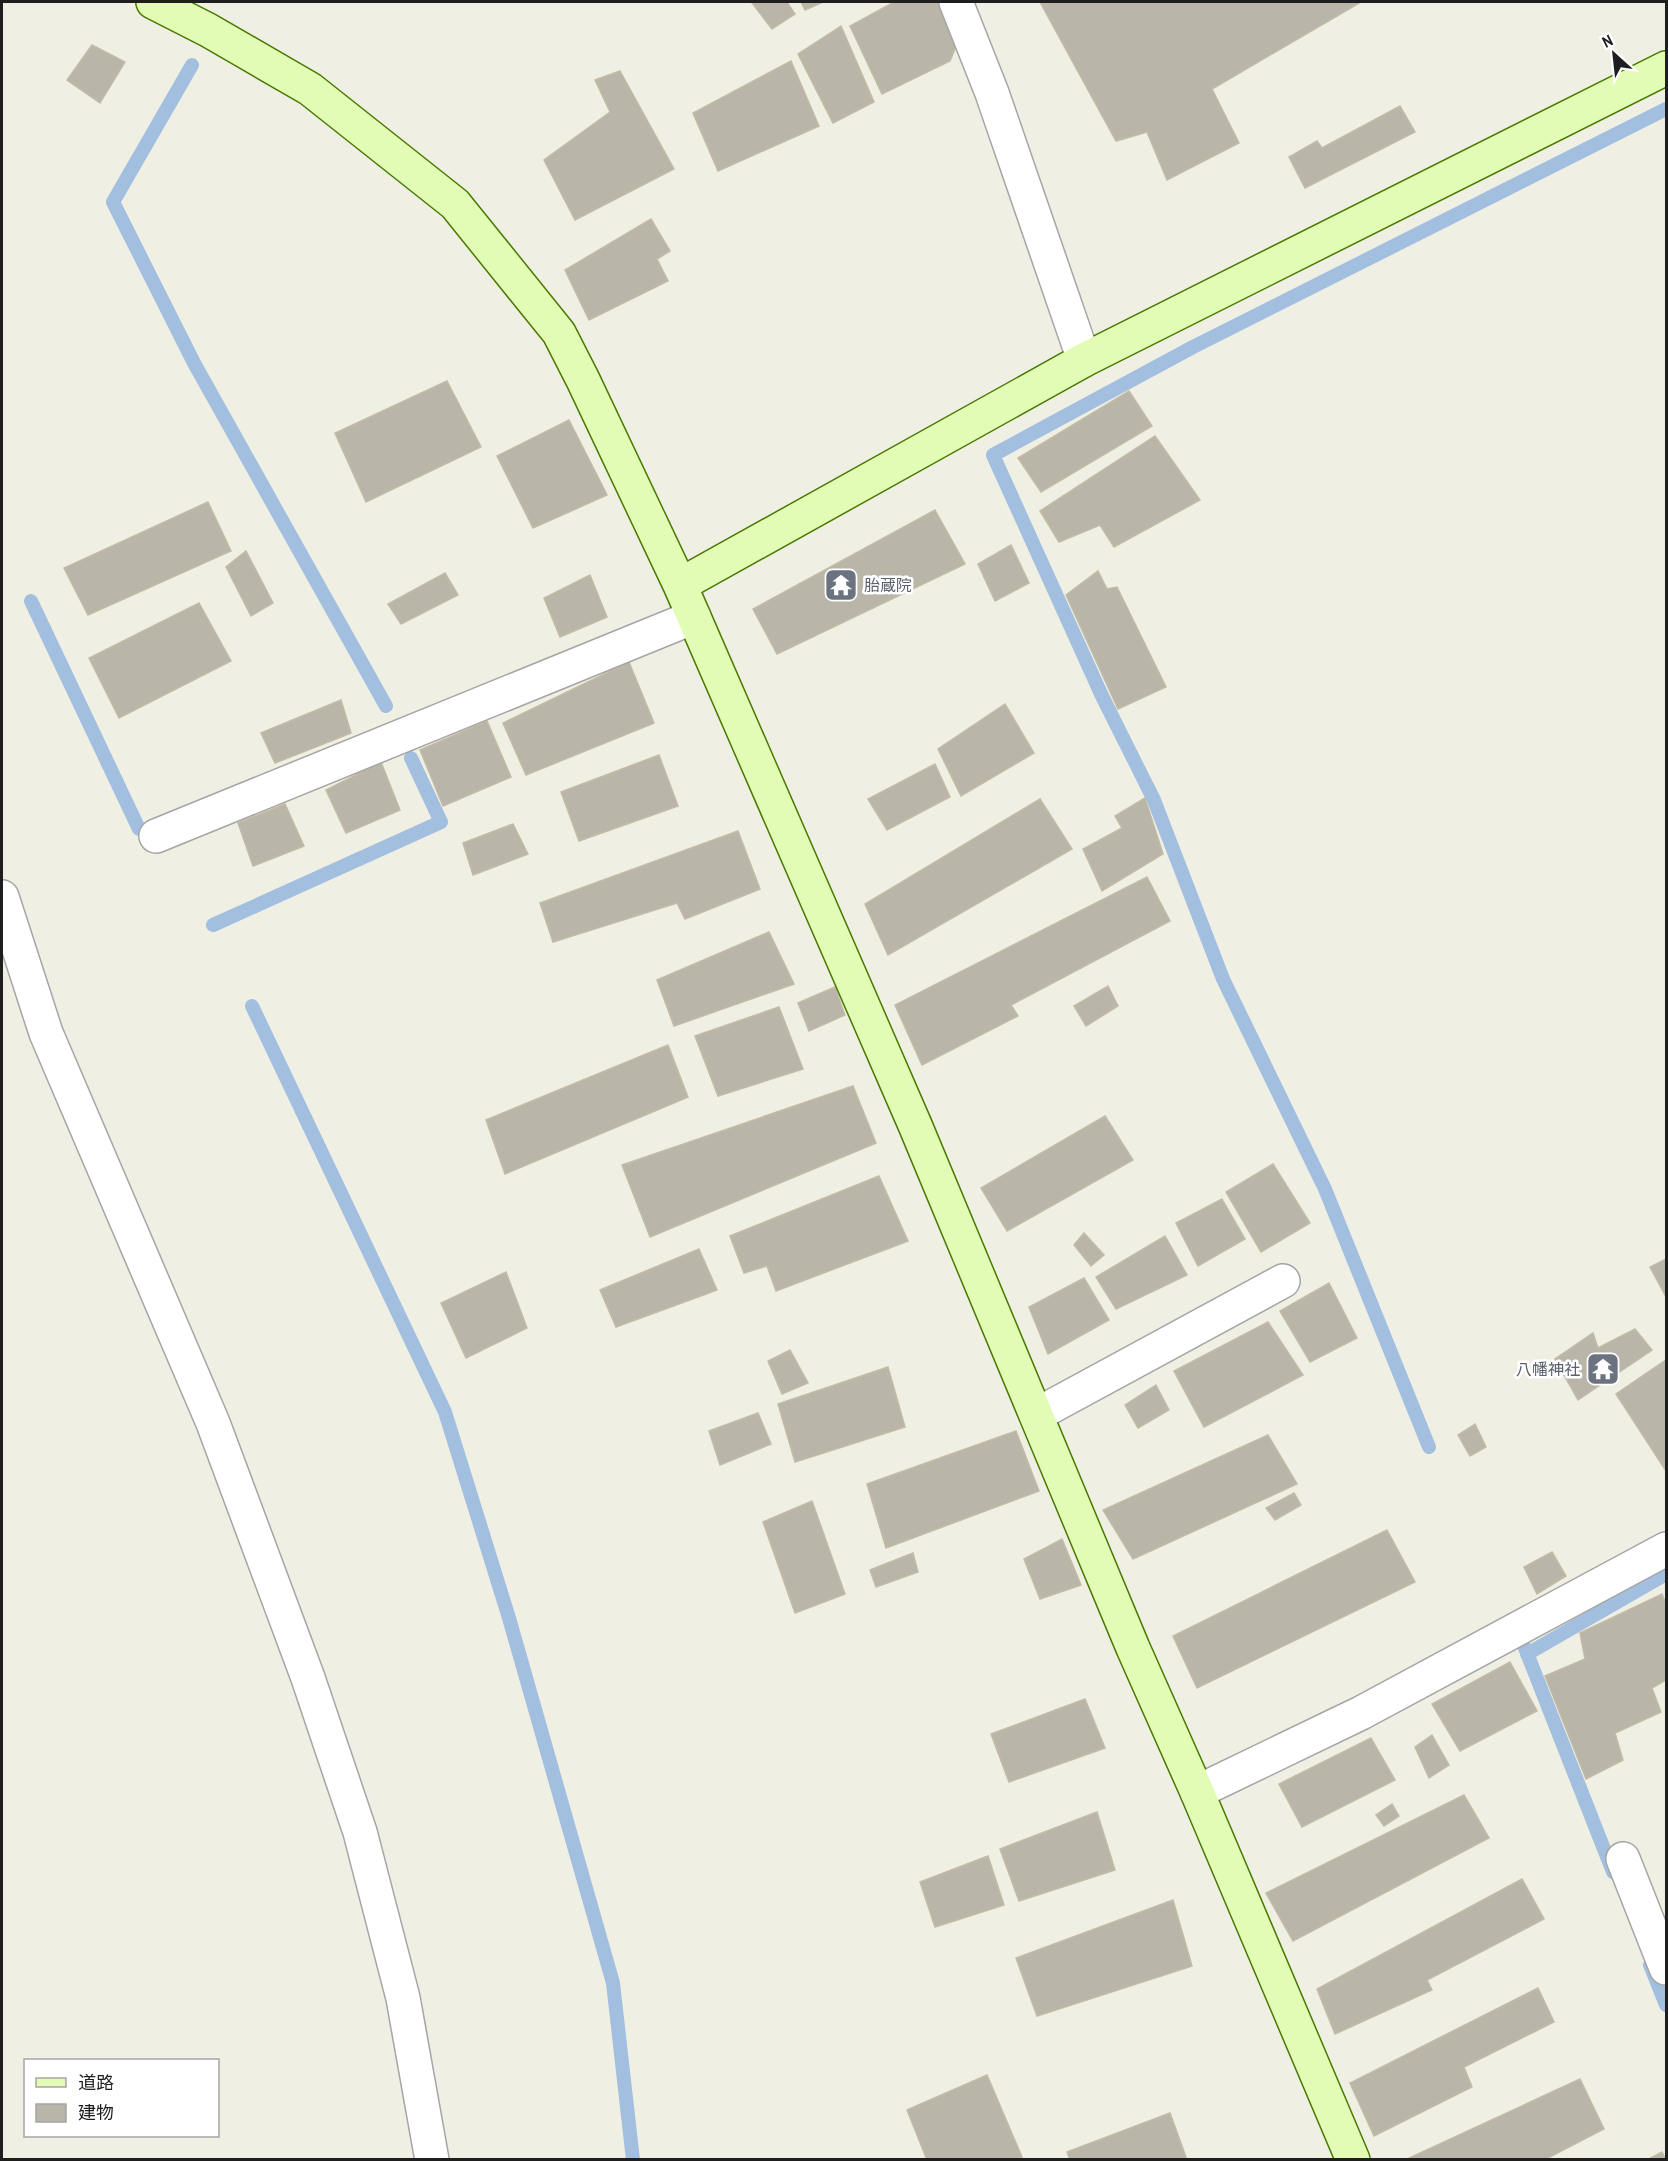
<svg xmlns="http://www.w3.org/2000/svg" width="1668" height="2161" font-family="'Archivo Narrow','Noto Sans JP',sans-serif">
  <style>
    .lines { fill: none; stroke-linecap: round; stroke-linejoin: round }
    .stream { stroke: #a2bfdf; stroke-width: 14 }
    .building { fill: #b9b5a9; stroke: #c2bba5; stroke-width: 1.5 }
    .street-casing { stroke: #a5a5a5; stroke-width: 36 }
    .secondary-casing { stroke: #487a00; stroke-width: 36 }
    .street { stroke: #fff; stroke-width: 33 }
    .secondary { stroke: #e3fcb5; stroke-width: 33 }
    .labels { text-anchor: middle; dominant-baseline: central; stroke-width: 5; stroke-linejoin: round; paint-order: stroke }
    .worship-label { font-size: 16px; fill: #5b616d; stroke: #fff; text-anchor: start }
  </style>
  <rect width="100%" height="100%" fill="#f0efe4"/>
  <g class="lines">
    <path class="stream" d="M 192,65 L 113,202 L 194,363 L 386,706
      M 31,601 L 139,829
      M 213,925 L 441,822 L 411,758
      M 252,1006 L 445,1412 L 509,1618 L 613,1983 L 633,2160
      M 1429,1447 L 1325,1189 L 1223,979 L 1154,800 L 1102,696 L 993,455 L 1193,347 L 1666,109
      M 1525,1648 L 1613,1872
      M 1527,1654 L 1666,1574
      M 1650,1965 L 1666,2005"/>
  </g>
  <path class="building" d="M 755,2 L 787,2 L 795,14 L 772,29 L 752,3 Z
    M 801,2 L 823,2 L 805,10 Z
    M 894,2 L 941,2 L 958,42 L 950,61 L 882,94 L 850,26 Z
    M 1040,2 L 1361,2 L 1212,89 L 1239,143 L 1167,180 L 1147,132 L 1116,141 Z
    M 841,26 L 874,102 L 833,123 L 798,54 Z
    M 92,45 L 125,62 L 100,103 L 67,80 Z
    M 791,61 L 819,126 L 718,171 L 693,113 Z
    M 620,71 L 674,169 L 575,220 L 544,160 L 610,112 L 595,80 Z
    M 1400,106 L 1415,132 L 1305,188 L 1289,157 L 1317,141 L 1322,148 Z
    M 651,219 L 670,251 L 657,259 L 668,281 L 589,320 L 565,270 Z
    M 447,381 L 481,447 L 366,502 L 335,433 Z
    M 1129,391 L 1152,426 L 1041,492 L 1018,458 Z
    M 569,420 L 607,495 L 533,528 L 497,456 Z
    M 1155,436 L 1200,500 L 1114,547 L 1100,525 L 1059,542 L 1040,511 Z
    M 208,502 L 231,551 L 88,615 L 64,568 Z
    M 935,510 L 965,564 L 777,654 L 753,609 Z
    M 1011,545 L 1029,583 L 995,601 L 978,564 Z
    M 246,551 L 273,603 L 251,616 L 226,567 Z
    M 1098,571 L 1107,589 L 1117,587 L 1166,687 L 1118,709 L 1066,595 Z
    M 445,573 L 458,595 L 401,624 L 388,604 Z
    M 590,575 L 607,617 L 560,637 L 544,598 Z
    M 199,603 L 231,661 L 119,718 L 89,658 Z
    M 629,662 L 654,723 L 526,775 L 503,723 Z
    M 341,700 L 351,733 L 275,763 L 261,733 Z
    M 1005,704 L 1034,753 L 961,796 L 938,749 Z
    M 487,721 L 511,777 L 443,806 L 420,750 Z
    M 659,755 L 678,806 L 579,841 L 561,792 Z
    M 381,762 L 400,810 L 346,833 L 326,790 Z
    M 935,764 L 950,797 L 887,830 L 868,799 Z
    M 1145,798 L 1163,854 L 1102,891 L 1083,849 L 1122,828 L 1115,816 Z
    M 1040,799 L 1072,849 L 888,955 L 865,904 Z
    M 285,804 L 304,846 L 253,866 L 238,823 Z
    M 513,824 L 528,854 L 473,875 L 463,843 Z
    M 738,831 L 760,889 L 685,919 L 677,903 L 553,942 L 540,903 Z
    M 1147,877 L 1170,921 L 1011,1005 L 1018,1016 L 922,1065 L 895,1005 Z
    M 769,932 L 794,984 L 674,1026 L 657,980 Z
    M 1108,986 L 1118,1006 L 1086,1026 L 1074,1006 Z
    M 835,987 L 845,1015 L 809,1031 L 798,1003 Z
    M 779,1007 L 803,1069 L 718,1096 L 695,1036 Z
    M 668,1045 L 688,1097 L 505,1174 L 486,1120 Z
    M 853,1086 L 876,1143 L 650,1237 L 622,1165 Z
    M 1105,1116 L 1133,1160 L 1007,1231 L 981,1188 Z
    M 1273,1164 L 1310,1223 L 1261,1252 L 1226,1192 Z
    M 879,1176 L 908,1241 L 776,1291 L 767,1266 L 744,1273 L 730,1236 Z
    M 1222,1199 L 1245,1239 L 1198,1266 L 1176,1223 Z
    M 1084,1233 L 1104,1255 L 1091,1266 L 1074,1245 Z
    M 1165,1236 L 1187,1275 L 1116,1309 L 1096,1277 Z
    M 699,1249 L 717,1290 L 616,1327 L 600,1290 Z
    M 1666,1259 L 1666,1297 L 1650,1267 Z
    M 506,1272 L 527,1328 L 466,1358 L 441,1303 Z
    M 1084,1278 L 1109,1320 L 1048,1354 L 1029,1307 Z
    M 1329,1283 L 1357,1338 L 1310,1362 L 1280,1311 Z
    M 1268,1322 L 1303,1375 L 1204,1427 L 1174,1371 Z
    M 1635,1329 L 1652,1350 L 1578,1400 L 1555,1359 L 1593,1333 L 1598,1348 Z
    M 790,1350 L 808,1383 L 782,1394 L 768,1361 Z
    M 1666,1360 L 1666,1471 L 1616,1394 Z
    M 888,1367 L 905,1427 L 795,1462 L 778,1404 Z
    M 1156,1385 L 1169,1410 L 1138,1428 L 1125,1405 Z
    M 758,1413 L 771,1444 L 720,1465 L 709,1431 Z
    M 1475,1424 L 1486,1447 L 1470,1456 L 1458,1435 Z
    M 1016,1431 L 1039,1491 L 886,1548 L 867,1484 Z
    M 1268,1435 L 1297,1484 L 1133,1559 L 1103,1510 Z
    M 1294,1493 L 1301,1505 L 1275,1520 L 1266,1508 Z
    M 812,1501 L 845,1594 L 795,1613 L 763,1522 Z
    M 1387,1530 L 1415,1582 L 1197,1688 L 1173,1636 Z
    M 1062,1539 L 1081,1585 L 1040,1599 L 1024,1559 Z
    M 1552,1552 L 1566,1576 L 1537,1594 L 1524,1567 Z
    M 913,1553 L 918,1572 L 876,1587 L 870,1570 Z
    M 1662,1594 L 1666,1604 L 1666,1680 L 1652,1688 L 1661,1712 L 1615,1733 L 1623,1760 L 1586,1779 L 1545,1676 L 1585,1659 L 1580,1633 Z
    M 1510,1662 L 1537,1711 L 1460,1751 L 1432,1704 Z
    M 1085,1699 L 1105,1748 L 1009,1782 L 991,1734 Z
    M 1432,1735 L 1449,1765 L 1429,1778 L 1415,1747 Z
    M 1371,1738 L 1395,1780 L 1302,1827 L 1279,1784 Z
    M 1464,1795 L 1489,1838 L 1293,1941 L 1266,1893 Z
    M 1392,1804 L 1399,1816 L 1384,1826 L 1376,1815 Z
    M 1097,1812 L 1115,1870 L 1019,1901 L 1000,1849 Z
    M 988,1856 L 1004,1905 L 935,1927 L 920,1882 Z
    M 1522,1879 L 1544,1919 L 1427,1980 L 1432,1990 L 1335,2034 L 1317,1989 Z
    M 1173,1900 L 1192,1966 L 1037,2016 L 1016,1958 Z
    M 1538,1988 L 1554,2022 L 1464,2067 L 1472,2087 L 1374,2136 L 1350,2083 Z
    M 987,2075 L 1022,2157 L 1015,2160 L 927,2160 L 907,2110 Z
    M 1580,2079 L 1604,2129 L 1544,2160 L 1405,2160 Z
    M 1170,2113 L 1187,2160 L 1070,2160 L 1067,2152 Z
    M 1662,2152 L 1666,2160 L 1647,2160 Z"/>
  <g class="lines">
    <g class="street-casing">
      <path id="street" d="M 956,2 L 992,93 L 1084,360
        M 156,836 L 694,617
        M 2,897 L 46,1033 L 213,1423 L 308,1678 L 360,1832 L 403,1998 L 432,2160
        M 1036,1415 L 1283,1281
        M 1197,1792 L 1361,1713 L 1666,1549
        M 1623,1859 L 1666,1968"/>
    </g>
    <g class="secondary-casing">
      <path id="secondary" d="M 153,2 L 208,30 L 310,89 L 455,204 L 559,333 L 583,380 L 680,585 L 915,1125 L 1133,1648 L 1197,1792 L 1353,2160
        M 680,585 L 1084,360 L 1666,68"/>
    </g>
    <use href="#street" class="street"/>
    <use href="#secondary" class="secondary"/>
  </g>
  <defs>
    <g id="temple-square" transform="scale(1.725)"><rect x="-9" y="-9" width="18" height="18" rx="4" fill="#6b7280" stroke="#fff"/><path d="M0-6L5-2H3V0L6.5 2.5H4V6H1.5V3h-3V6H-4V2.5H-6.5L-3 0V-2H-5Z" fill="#fff"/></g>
  </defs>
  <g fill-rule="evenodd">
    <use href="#temple-square" x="841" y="585"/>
    <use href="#temple-square" x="1603" y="1369"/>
  </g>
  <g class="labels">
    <g class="worship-label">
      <text x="864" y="585">胎蔵院</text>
      <text x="1580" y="1369" text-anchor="end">八幡神社</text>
    </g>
  </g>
  <rect width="1668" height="2161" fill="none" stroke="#1e1e1e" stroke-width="6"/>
  <rect x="24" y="2059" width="195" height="78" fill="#ffffff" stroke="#a5a5a5" stroke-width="1.5"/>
  <rect x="36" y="2078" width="30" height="9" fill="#e3fcb5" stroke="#a5a5a5" stroke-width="1.5"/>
  <text x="78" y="2089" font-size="18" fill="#1e1e1e">道路</text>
  <rect x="36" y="2104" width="30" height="18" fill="#b9b5a9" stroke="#a5a5a5" stroke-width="1.5"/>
  <text x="78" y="2119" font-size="18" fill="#1e1e1e">建物</text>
  <g transform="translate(1614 54) rotate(333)" stroke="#ffffff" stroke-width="4.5" paint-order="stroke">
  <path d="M0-4.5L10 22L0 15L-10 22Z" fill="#1e1e1e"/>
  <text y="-9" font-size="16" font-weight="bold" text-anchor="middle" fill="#1e1e1e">N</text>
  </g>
</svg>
